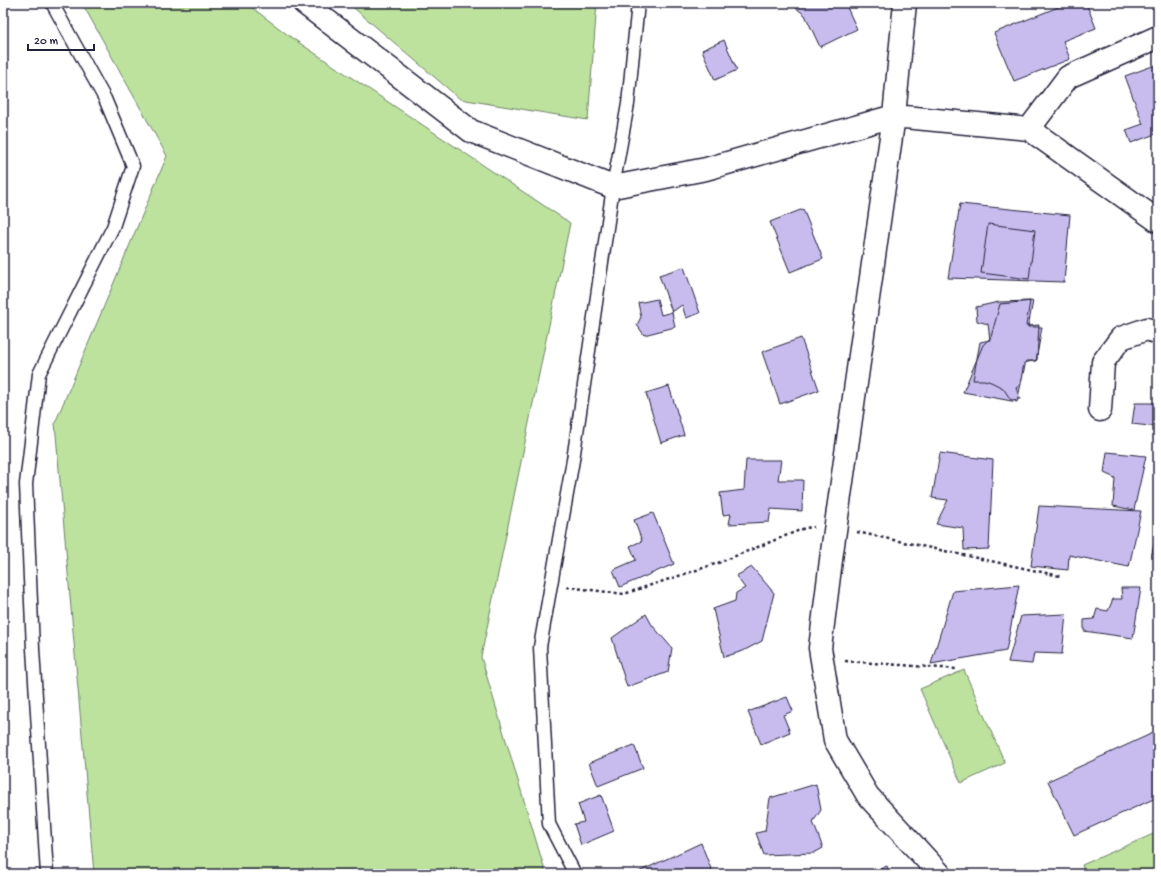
<svg xmlns="http://www.w3.org/2000/svg" width="1161" height="877" font-family="'Gochi Hand',sans-serif">
  <style>
    .green { fill: #bde29d; stroke: #70826c }
    .building { fill: #c8bcee; stroke: #22223b }
    .lines { fill: none; stroke-linecap: round; stroke-linejoin: round }
    .lane-casing { stroke: #22223b; stroke-width: 15 }
    .street-casing { stroke: #22223b; stroke-width: 25 }
    .path { stroke: #22223b; stroke-width: 2.5; stroke-dasharray: 3 3; stroke-linecap: butt }
    .lane { stroke: #fff; stroke-width: 12 }
    .street { stroke: #fff; stroke-width: 22 }
  </style>
  <rect width="100%" height="100%" fill="#fff"/>
  <filter id="ink" filterUnits="userSpaceOnUse"><feTurbulence type="fractalNoise" baseFrequency=".025" numOctaves="2"/><feDisplacementMap in="SourceGraphic" scale="8" xChannelSelector="R" yChannelSelector="G"/><feConvolveMatrix kernelMatrix="1 2 1 2 8 2 1 2 1" color-interpolation-filters="sRGB"/></filter>
  <g filter="url(#ink)">
    <path class="green" d="M 82,3 L 246,3 L 292,38 L 570,223 L 481,657 L 546,874 L 94,874 L 55,423 L 167,156 Z
      M 348,3 L 597,3 L 588,120 L 460,99 Z
      M 964,670 L 1005,763 L 961,783 L 920,689 Z
      M 1158,832 L 1158,874 L 1085,874 L 1082,865 Z"/>
    <path class="building" d="M 794,3 L 845,3 L 857,29 L 820,47 L 805,15 L 796,8 Z
      M 1068,3 L 1086,3 L 1096,28 L 1063,41 L 1070,59 L 1014,81 L 994,33 Z
      M 724,40 L 737,70 L 715,80 L 702,50 Z
      M 1158,64 L 1158,133 L 1131,143 L 1126,130 L 1143,124 L 1125,76 Z
      M 960,204 L 1070,215 L 1064,282 L 948,278 Z
      M 803,209 L 823,259 L 790,272 L 770,222 Z
      M 988,224 L 1035,230 L 1029,279 L 981,273 Z
      M 684,267 L 700,313 L 686,318 L 682,305 L 672,312 L 659,275 Z
      M 657,299 L 661,315 L 672,312 L 675,327 L 644,335 L 637,325 L 641,317 L 638,303 Z
      M 1030,301 L 1026,326 L 1039,325 L 1037,360 L 1024,363 L 1020,385 L 1016,388 L 1020,399 L 1011,400 L 1003,388 L 991,382 L 984,380 L 973,380 L 980,342 L 990,340 L 988,324 L 977,321 L 976,307 L 999,302 Z
      M 1033,301 L 1028,327 L 1042,327 L 1036,361 L 1026,361 L 1017,402 L 963,392 L 983,345 L 991,337 L 1000,304 Z
      M 801,338 L 819,390 L 780,404 L 762,352 Z
      M 669,386 L 684,435 L 661,443 L 646,393 Z
      M 1135,403 L 1158,403 L 1158,427 L 1132,424 Z
      M 1107,452 L 1146,456 L 1134,510 L 1113,506 L 1115,478 L 1104,473 Z
      M 940,453 L 993,460 L 989,549 L 964,550 L 963,528 L 936,524 L 948,500 L 932,498 Z
      M 746,460 L 781,460 L 778,480 L 803,480 L 802,511 L 771,509 L 769,522 L 729,524 L 731,514 L 723,515 L 720,493 L 744,490 Z
      M 1039,506 L 1141,511 L 1129,567 L 1069,555 L 1068,570 L 1031,566 Z
      M 653,513 L 674,564 L 620,587 L 613,570 L 636,560 L 630,546 L 642,541 L 634,520 Z
      M 1157,532 L 1158,533 L 1158,560 L 1151,557 Z
      M 752,567 L 774,593 L 762,641 L 743,651 L 724,657 L 713,609 L 735,601 L 736,593 L 745,588 L 736,576 Z
      M 1019,585 L 1006,651 L 931,664 L 953,591 Z
      M 1121,588 L 1141,588 L 1133,638 L 1084,631 L 1084,620 L 1094,619 L 1097,609 L 1108,611 L 1113,599 L 1122,599 Z
      M 646,614 L 652,625 L 672,648 L 668,672 L 627,687 L 612,638 Z
      M 1066,614 L 1062,654 L 1034,653 L 1032,664 L 1008,662 L 1021,616 Z
      M 787,697 L 793,711 L 783,715 L 790,732 L 761,744 L 748,712 Z
      M 1153,733 L 1158,746 L 1158,797 L 1074,835 L 1048,781 Z
      M 634,745 L 643,768 L 598,786 L 589,763 Z
      M 816,784 L 821,810 L 813,822 L 823,848 L 814,853 L 764,855 L 756,833 L 765,831 L 770,798 Z
      M 601,795 L 614,831 L 581,845 L 574,824 L 584,822 L 578,804 Z
      M 701,843 L 713,874 L 634,874 Z
      M 887,866 L 890,874 L 868,874 Z"/>
    <g class="lines">
      <g class="lane-casing">
        <path id="lane" d="M 47,874 L 33,649 L 26,484 L 39,374 L 113,227 L 133,166 L 105,99 L 52,3
          M 575,874 L 549,824 L 540,647 L 573,460 L 613,187 L 628,104 L 638,3"/>
      </g>
      <g class="street-casing">
        <path id="street" d="M 304,3 L 471,131 L 613,187 L 706,169 L 894,116 L 1029,129 L 1158,221
          M 905,3 L 894,116 L 832,552 L 820,648 L 835,740 L 868,796 L 940,874
          M 1029,129 L 1068,77 L 1158,37
          M 1100,410 L 1103,362 L 1121,338 L 1147,329 L 1158,333"/>
      </g>
      <path class="path" d="M 857,532 L 1060,576
        M 567,587 L 624,594 L 718,563 L 805,528 L 814,527
        M 845,661 L 956,669"/>
      <use href="#lane" class="lane"/>
      <use href="#street" class="street"/>
    </g>
  </g>
  <rect width="1161" height="877" fill="none" stroke="#fff" stroke-width="16"/>
  <rect x="8" y="8" width="1145" height="861" fill="none" stroke="#22223b" stroke-width="1.5" filter="url(#ink)"/>
  <path d="M28 44v6h66v-6" fill="none" stroke="#22223b" stroke-width="2"/>
  <text x="34" y="44" font-size="12" fill="#22223b" stroke="#ffffff" stroke-width="3" paint-order="stroke">20 m</text>
</svg>
